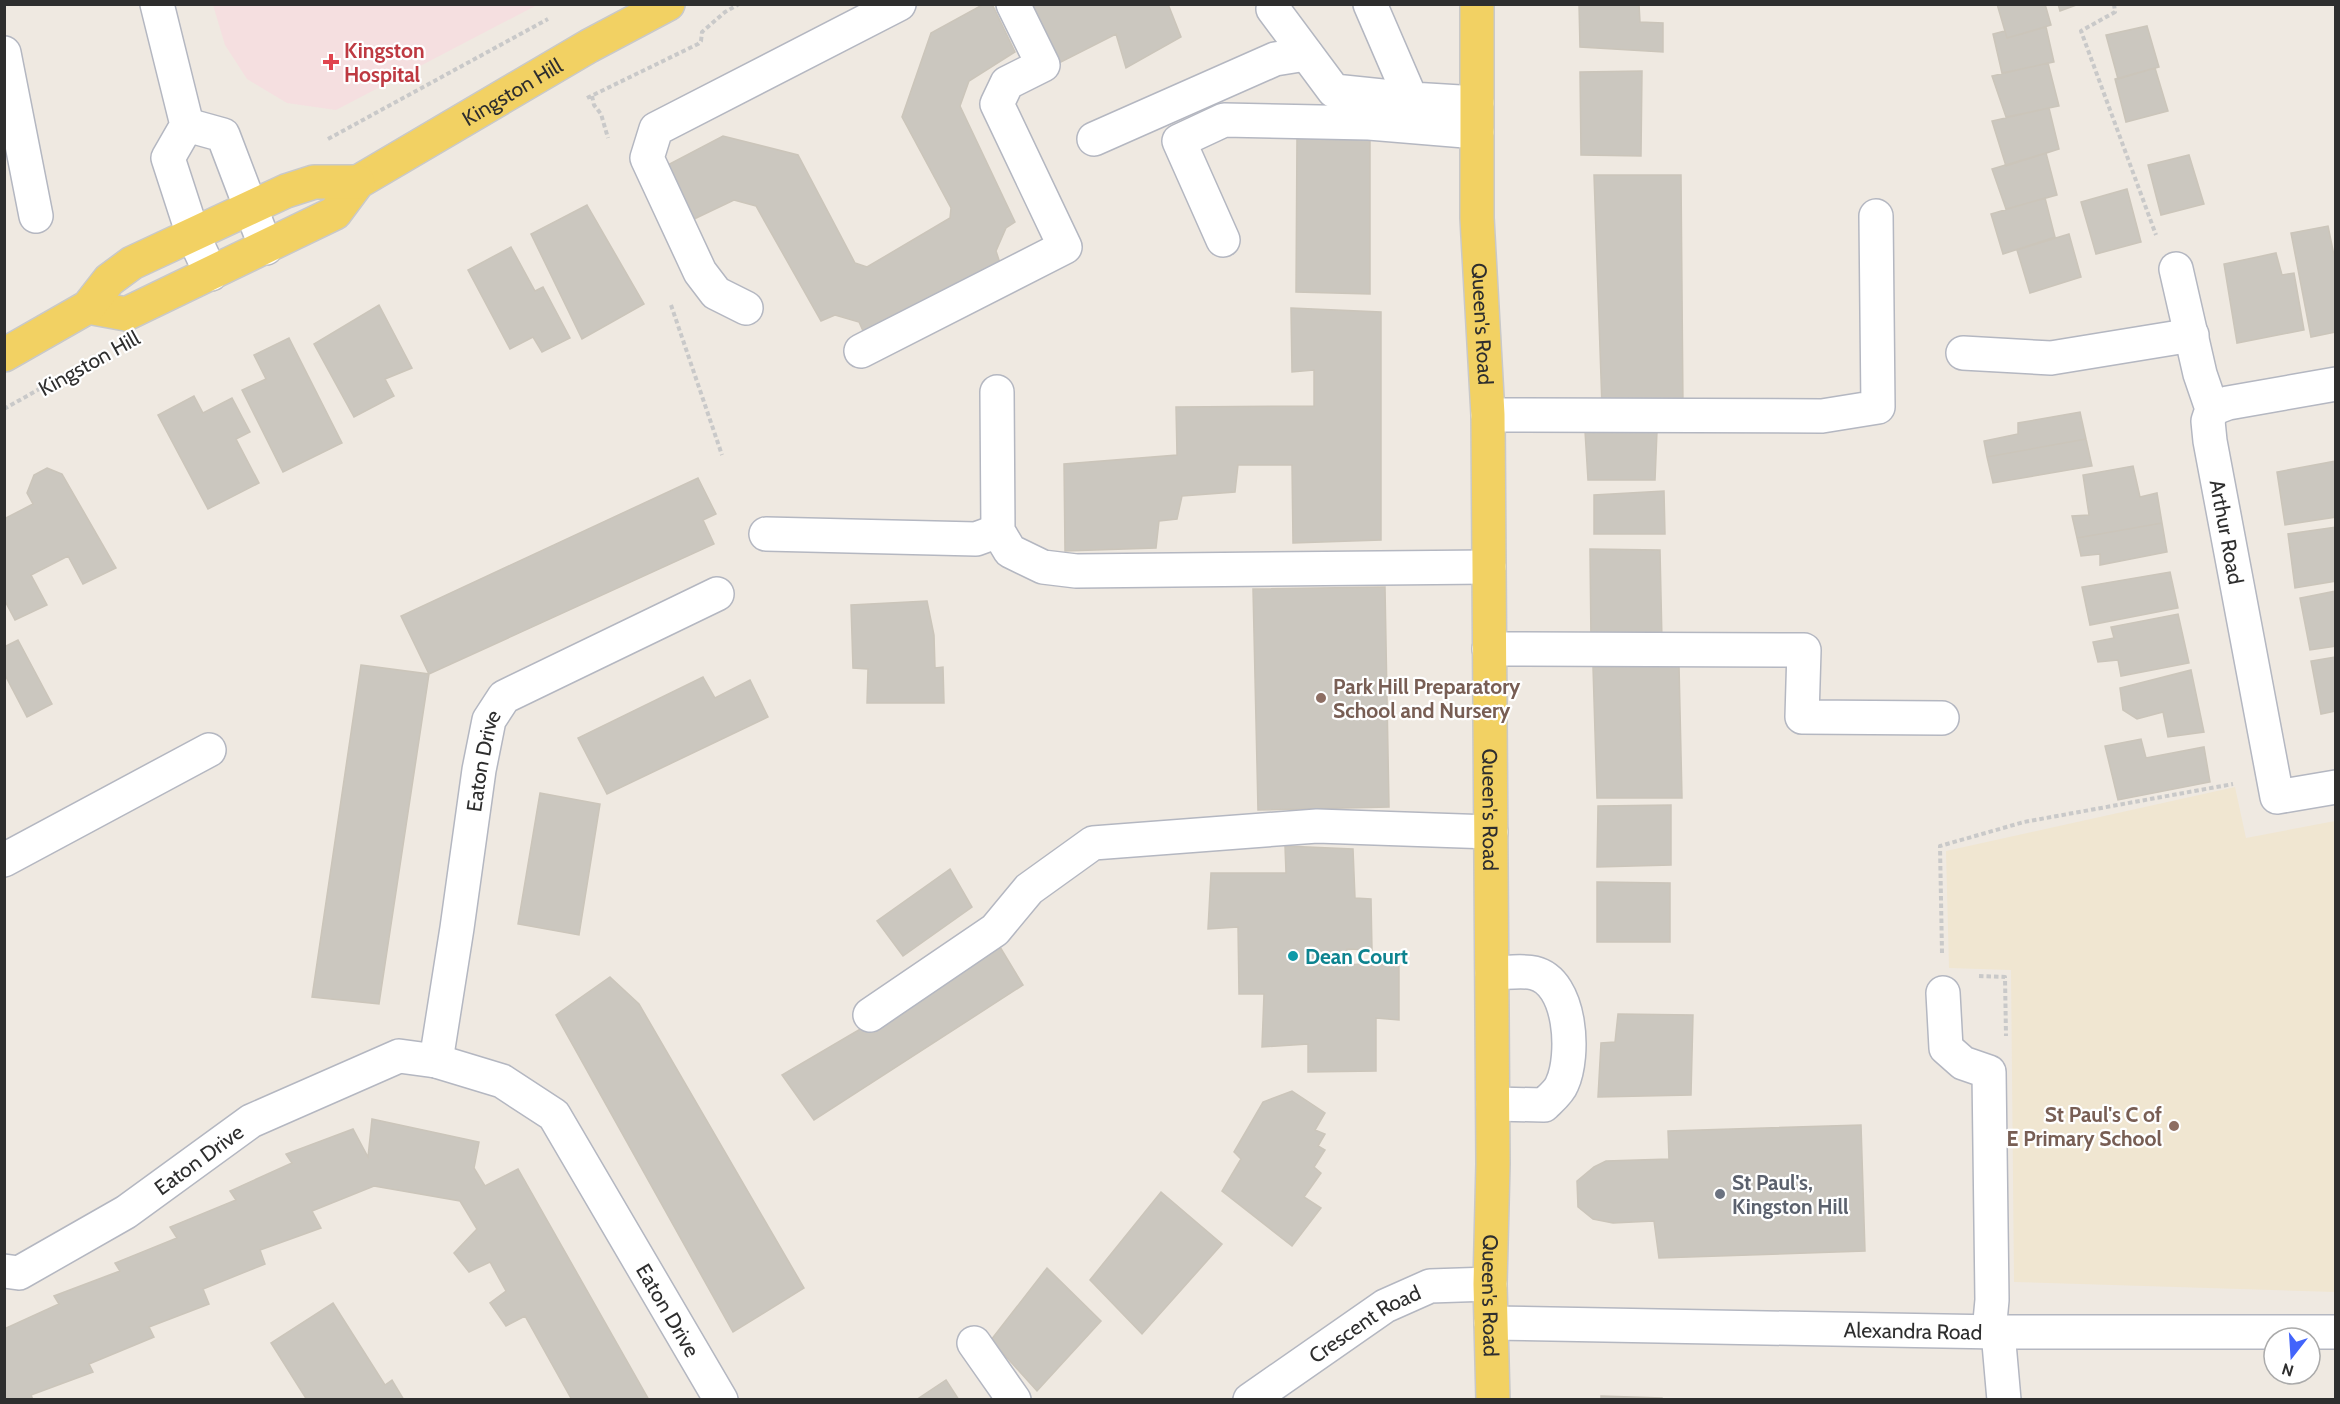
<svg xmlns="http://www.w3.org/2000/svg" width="2340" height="1404" font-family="Cabin,sans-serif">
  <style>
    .education { fill: #f0e6d1 }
    .medical { fill: #f5dfe0 }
    .building { fill: #cbc7bf; stroke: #cbc5ba; stroke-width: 1.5 }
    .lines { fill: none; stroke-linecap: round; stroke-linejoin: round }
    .minor-casing { stroke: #b4b7c1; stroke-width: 36 }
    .major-casing { stroke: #c9c9c9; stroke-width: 36 }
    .path { stroke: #c9c9c9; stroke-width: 4; stroke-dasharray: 4.5 3; stroke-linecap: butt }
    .minor { stroke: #fff; stroke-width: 33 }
    .major { stroke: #f2d163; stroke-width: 33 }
    .health-dot { fill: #e0444e; stroke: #fff; stroke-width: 2 }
    .education-dot { fill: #8d6e63; stroke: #fff; stroke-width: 2 }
    .culture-dot { fill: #0f9aa8; stroke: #fff; stroke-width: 2 }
    .worship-dot { fill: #6b7280; stroke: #fff; stroke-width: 2 }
    .labels { text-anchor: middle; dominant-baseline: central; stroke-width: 4.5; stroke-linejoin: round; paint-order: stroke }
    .health-label { font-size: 21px; font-weight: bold; fill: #be3a42; stroke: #fff; text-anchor: start }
    .street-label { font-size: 21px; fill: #2e2e2e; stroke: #fff }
    .education-label { font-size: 21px; font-weight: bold; fill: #785e54; stroke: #fff; text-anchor: start }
    .culture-label { font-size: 21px; font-weight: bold; fill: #0d838f; stroke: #fff; text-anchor: start }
    .worship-label { font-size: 21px; font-weight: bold; fill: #5b616d; stroke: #fff; text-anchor: start }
  </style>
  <rect width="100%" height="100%" fill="#efe9e1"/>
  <path class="education" d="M 2235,787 L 2246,838 L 2335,821 L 2335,1292 L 2014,1282 L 2011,970 L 1949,968 L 1946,851 Z"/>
  <path class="medical" d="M 213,5 L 213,4 L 537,5 L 336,110 L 287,103 L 247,79 L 225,45 Z"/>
  <path class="building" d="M 984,4 L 992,4 L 1015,52 L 969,81 L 960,106 L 1015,222 L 1006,228 L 996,251 L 1001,266 L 864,333 L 859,322 L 835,315 L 821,321 L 756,206 L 734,200 L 690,221 L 660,169 L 723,136 L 798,155 L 855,263 L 867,267 L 950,218 L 951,208 L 902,117 L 931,33 Z
    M 1032,4 L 1168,4 L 1181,37 L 1126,68 L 1116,34 L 1057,64 Z
    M 1579,4 L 1639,4 L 1640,22 L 1663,23 L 1663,52 L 1580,47 Z
    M 1997,4 L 2045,4 L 2051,25 L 2007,38 Z
    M 2058,4 L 2079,4 L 2060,11 Z
    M 2147,26 L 2159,67 L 2118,79 L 2106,35 Z
    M 2046,27 L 2054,62 L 2002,73 L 1993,34 L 2005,31 L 2007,38 Z
    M 2048,63 L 2059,106 L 2006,117 L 1992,76 Z
    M 2155,68 L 2168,111 L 2126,122 L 2115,79 Z
    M 1642,71 L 1641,156 L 1581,155 L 1580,72 Z
    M 2049,108 L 2059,149 L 2006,166 L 1992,121 Z
    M 1297,134 L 1370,134 L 1370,294 L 1296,292 Z
    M 2046,153 L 2057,195 L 2006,209 L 1992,169 Z
    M 2189,155 L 2204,204 L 2161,215 L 2148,165 Z
    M 1594,175 L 1681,175 L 1683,407 L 1602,407 Z
    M 2127,189 L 2141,242 L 2096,254 L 2081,202 Z
    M 2045,198 L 2055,237 L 2003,254 L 1991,214 Z
    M 587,205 L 644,304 L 582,339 L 531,234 Z
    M 2328,226 L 2336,265 L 2336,332 L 2311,337 L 2291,233 Z
    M 2069,234 L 2081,277 L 2030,293 L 2017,250 Z
    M 511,247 L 535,291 L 543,287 L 570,338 L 542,352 L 533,337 L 510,349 L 468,270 Z
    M 2276,253 L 2282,275 L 2294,273 L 2304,330 L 2237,343 L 2224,264 Z
    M 379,305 L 412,368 L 385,379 L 394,396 L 354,417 L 314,344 Z
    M 1291,308 L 1381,312 L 1381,540 L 1293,543 L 1292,465 L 1238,465 L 1235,492 L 1182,496 L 1177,519 L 1159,521 L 1156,548 L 1065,551 L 1064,464 L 1177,455 L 1176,407 L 1314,406 L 1314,370 L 1292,372 Z
    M 289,338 L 342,443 L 283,472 L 242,390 L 266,379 L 254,355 Z
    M 194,396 L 203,413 L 232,398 L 250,432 L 236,439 L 259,483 L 208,509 L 158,415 Z
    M 2080,412 L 2086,439 L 1987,457 L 1984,441 L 2018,434 L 2018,423 Z
    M 1585,431 L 1657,431 L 1655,480 L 1588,480 Z
    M 2086,439 L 2092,466 L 1993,483 L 1987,457 Z
    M 2336,461 L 2336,517 L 2285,525 L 2277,472 Z
    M 2133,466 L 2140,497 L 2157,493 L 2162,523 L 2077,538 L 2072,516 L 2089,515 L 2083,475 Z
    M 47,468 L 62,474 L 116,568 L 83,584 L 68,556 L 31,575 L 47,605 L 15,620 L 4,599 L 4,517 L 6,518 L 33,504 L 27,493 L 34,475 Z
    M 698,478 L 716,514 L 703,520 L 714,544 L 429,674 L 401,616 Z
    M 1664,491 L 1665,534 L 1594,534 L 1594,495 Z
    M 2162,523 L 2167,552 L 2100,565 L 2100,554 L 2081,556 L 2077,538 Z
    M 2336,527 L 2336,581 L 2295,588 L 2288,534 Z
    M 1590,549 L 1660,550 L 1662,641 L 1591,643 Z
    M 2170,572 L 2178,608 L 2090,625 L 2082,587 Z
    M 1385,587 L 1389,807 L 1258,810 L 1253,589 Z
    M 2336,591 L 2336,646 L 2310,650 L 2300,598 Z
    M 927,601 L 934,635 L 935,668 L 943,667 L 944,703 L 867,703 L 868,669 L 853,668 L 851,605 Z
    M 2178,614 L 2189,663 L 2121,676 L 2118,660 L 2098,662 L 2093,642 L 2114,638 L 2111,627 Z
    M 18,640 L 52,704 L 27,717 L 4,673 L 4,647 Z
    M 2336,657 L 2336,711 L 2321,714 L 2311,661 Z
    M 361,665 L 429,674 L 379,1004 L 312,997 Z
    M 1679,665 L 1682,798 L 1597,798 L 1593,667 Z
    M 2191,670 L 2204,732 L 2168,737 L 2163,712 L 2137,719 L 2123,710 L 2120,688 Z
    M 703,677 L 715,698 L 750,680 L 768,717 L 607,794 L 578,738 Z
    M 2141,739 L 2146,758 L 2204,747 L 2210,782 L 2118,800 L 2105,746 Z
    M 540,793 L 600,804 L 579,935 L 518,924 Z
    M 1671,805 L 1671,865 L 1597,867 L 1598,806 Z
    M 1285,846 L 1353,849 L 1355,898 L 1371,899 L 1372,950 L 1347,949 L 1348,965 L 1399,961 L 1399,1020 L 1376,1018 L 1376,1071 L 1308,1072 L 1308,1044 L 1262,1047 L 1264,994 L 1239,994 L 1238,927 L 1208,929 L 1211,873 L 1286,873 Z
    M 950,869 L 972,907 L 903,956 L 877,921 Z
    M 1597,882 L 1670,883 L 1670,942 L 1597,942 Z
    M 1000,947 L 1023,985 L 814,1120 L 782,1075 Z
    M 610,977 L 639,1004 L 804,1288 L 733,1332 L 556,1015 Z
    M 1618,1014 L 1693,1015 L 1691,1095 L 1598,1097 L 1601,1043 L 1615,1042 Z
    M 1292,1091 L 1325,1113 L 1315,1130 L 1325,1134 L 1318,1146 L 1325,1150 L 1314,1167 L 1321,1173 L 1304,1197 L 1321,1208 L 1292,1246 L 1222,1191 L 1241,1159 L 1234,1152 L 1263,1102 Z
    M 372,1119 L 479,1142 L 474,1168 L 485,1186 L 518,1169 L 649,1400 L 572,1400 L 525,1316 L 506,1326 L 490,1303 L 506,1291 L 490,1262 L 469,1272 L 454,1253 L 477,1229 L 460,1201 L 374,1186 L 312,1211 L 321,1228 L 260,1250 L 265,1264 L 203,1289 L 209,1304 L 149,1327 L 154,1337 L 89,1364 L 93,1372 L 31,1395 L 33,1400 L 4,1400 L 4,1329 L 59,1304 L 54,1296 L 120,1271 L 115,1263 L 177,1238 L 170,1227 L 236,1200 L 230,1191 L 292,1163 L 286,1154 L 353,1129 L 368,1157 Z
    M 1861,1125 L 1865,1251 L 1659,1258 L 1654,1221 L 1613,1223 L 1593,1219 L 1578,1207 L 1577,1181 L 1594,1167 L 1606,1161 L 1669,1159 L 1668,1131 Z
    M 1161,1192 L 1222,1244 L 1142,1334 L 1090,1280 Z
    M 1047,1268 L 1101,1321 L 1037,1391 L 991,1340 Z
    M 333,1303 L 385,1385 L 392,1380 L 404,1400 L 307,1400 L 271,1343 Z
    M 946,1380 L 959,1400 L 916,1400 Z
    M 1601,1396 L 1662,1398 L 1662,1400 L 1601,1400 Z"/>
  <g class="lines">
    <g class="minor-casing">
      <g id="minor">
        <path d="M 157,4 L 187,125 L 168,158 L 193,235 L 211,274"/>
        <path d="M 1370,4 L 1411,99 L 1477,103"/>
        <path d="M 1273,9 L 1334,91 L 1411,99"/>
        <path d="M 4,53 L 36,216"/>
        <path d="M 187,125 L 223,135 L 266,248"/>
        <path d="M 1094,139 L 1275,59 L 1306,54"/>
        <path d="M 1223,240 L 1179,141 L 1224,120 L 1369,123 L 1477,132"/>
        <path id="s1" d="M 2176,269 L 2200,374 L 2212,409 L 2208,421 L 2210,441 L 2277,797 L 2336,787"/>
        <path d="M 746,308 L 716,293 L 700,272 L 647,158 L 656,129 L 899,4"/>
        <path d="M 861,351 L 1065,247 L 997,104 L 1007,83 L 1043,65 L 1013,4"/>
        <path d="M 1963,353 L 2051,358 L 2192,335"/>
        <path d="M 997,392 L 998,531 L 1010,551 L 1043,567 L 1076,571 L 1489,567"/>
        <path d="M 2212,409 L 2228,403 L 2336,384"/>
        <path d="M 1488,415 L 1822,416 L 1878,407 L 1876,216"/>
        <path d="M 766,534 L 976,539 L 998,531"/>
        <path d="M 1489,649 L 1804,650 L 1802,717 L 1942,718"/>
        <path d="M 4,860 L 209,750"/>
        <path d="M 1492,973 C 1505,973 1522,970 1534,973 C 1572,982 1575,1056 1562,1084 C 1559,1092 1550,1099 1544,1105 L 1493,1104"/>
        <path d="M 1943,993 L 1946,1048 L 1963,1063 L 1989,1072 L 1992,1300 L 1989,1332"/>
        <path d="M 870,1015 L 995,930 L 1029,889 L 1093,843 L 1317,826 L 1491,832"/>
        <path id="s2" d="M 436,1061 L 457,928 L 479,770 L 489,720 L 504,697 L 717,594"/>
        <path id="s3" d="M 4,1271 L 19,1273 L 126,1212 L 251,1121 L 399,1056 L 436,1061 L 502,1081 L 554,1115 L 721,1400"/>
        <path id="s4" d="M 1491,1323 L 1998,1332 L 2336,1332"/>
        <path d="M 1998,1332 L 2004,1400"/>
        <path d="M 974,1343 L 1014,1400"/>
        <path id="s5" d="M 1250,1400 L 1385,1306 L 1430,1286 L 1490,1284"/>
      </g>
    </g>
    <g class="major-casing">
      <g id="major">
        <path id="s6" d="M 1477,4 L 1477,218 L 1488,415 L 1493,1164 L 1490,1284 L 1493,1400"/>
        <path id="s7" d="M 88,307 L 126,314 L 335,213 L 358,182 L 589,46 L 668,4"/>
        <path d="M 4,355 L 88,307 L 109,280 L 132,263 L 286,191 L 314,182 L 358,182"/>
      </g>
    </g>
    <path class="path" d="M 2114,4 L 2115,12 L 2081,31 L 2156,235
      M 592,96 L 594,105 L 601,114 L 608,138
      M 587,98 L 698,44 L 701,41 L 702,32 L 725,12 L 739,4
      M 328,139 L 548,19
      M 671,305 L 722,455
      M 4,409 L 103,353
      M 1942,953 L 1940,846 L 2024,822 L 2233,784
      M 1979,976 L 2005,977 L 2006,1036"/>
    <use href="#minor" class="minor"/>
    <use href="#major" class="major"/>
  </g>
  <path class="health-dot" d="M328 53h6v6h6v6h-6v6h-6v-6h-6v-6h6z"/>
  <g class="education-dot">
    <circle cx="1321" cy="698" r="6"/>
    <circle cx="2174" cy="1126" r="6"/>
  </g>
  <circle class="culture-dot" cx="1293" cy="956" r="6"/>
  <circle class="worship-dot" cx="1720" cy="1194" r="6"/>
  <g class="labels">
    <g class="health-label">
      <text x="344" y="50">Kingston<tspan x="344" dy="24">Hospital</tspan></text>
    </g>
    <g class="street-label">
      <text stroke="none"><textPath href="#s7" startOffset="488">Kingston Hill</textPath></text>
      <text stroke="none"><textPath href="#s6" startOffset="320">Queen's Road</textPath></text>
      <text transform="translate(89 363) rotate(-29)">Kingston Hill</text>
      <text stroke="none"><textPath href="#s1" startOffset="270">Arthur Road</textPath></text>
      <text stroke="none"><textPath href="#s2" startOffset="304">Eaton Drive</textPath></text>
      <text stroke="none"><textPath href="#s6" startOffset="806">Queen's Road</textPath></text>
      <text stroke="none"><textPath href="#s3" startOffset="228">Eaton Drive</textPath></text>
      <text stroke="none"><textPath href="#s6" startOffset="1292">Queen's Road</textPath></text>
      <text stroke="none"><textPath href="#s3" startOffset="849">Eaton Drive</textPath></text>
      <text stroke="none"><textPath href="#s5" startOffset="138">Crescent Road</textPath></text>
      <text stroke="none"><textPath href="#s4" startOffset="422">Alexandra Road</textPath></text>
    </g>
    <g class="education-label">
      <text x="1333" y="686">Park Hill Preparatory<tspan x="1333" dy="24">School and Nursery</tspan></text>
      <text x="2162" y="1114" text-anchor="end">St Paul's C of<tspan x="2162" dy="24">E Primary School</tspan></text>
    </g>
    <g class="culture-label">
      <text x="1305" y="956">Dean Court</text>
    </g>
    <g class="worship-label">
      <text x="1732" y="1182">St Paul's,<tspan x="1732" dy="24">Kingston Hill</tspan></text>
    </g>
  </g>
  <rect width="2340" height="1404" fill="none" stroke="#2e2e2e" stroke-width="12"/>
  <g transform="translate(2292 1356) rotate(197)"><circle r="28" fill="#ffffff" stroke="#ababab" stroke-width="1.5"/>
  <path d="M0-4.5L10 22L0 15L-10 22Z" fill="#4264fb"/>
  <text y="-9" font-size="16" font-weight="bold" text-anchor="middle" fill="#2e2e2e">N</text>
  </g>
</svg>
